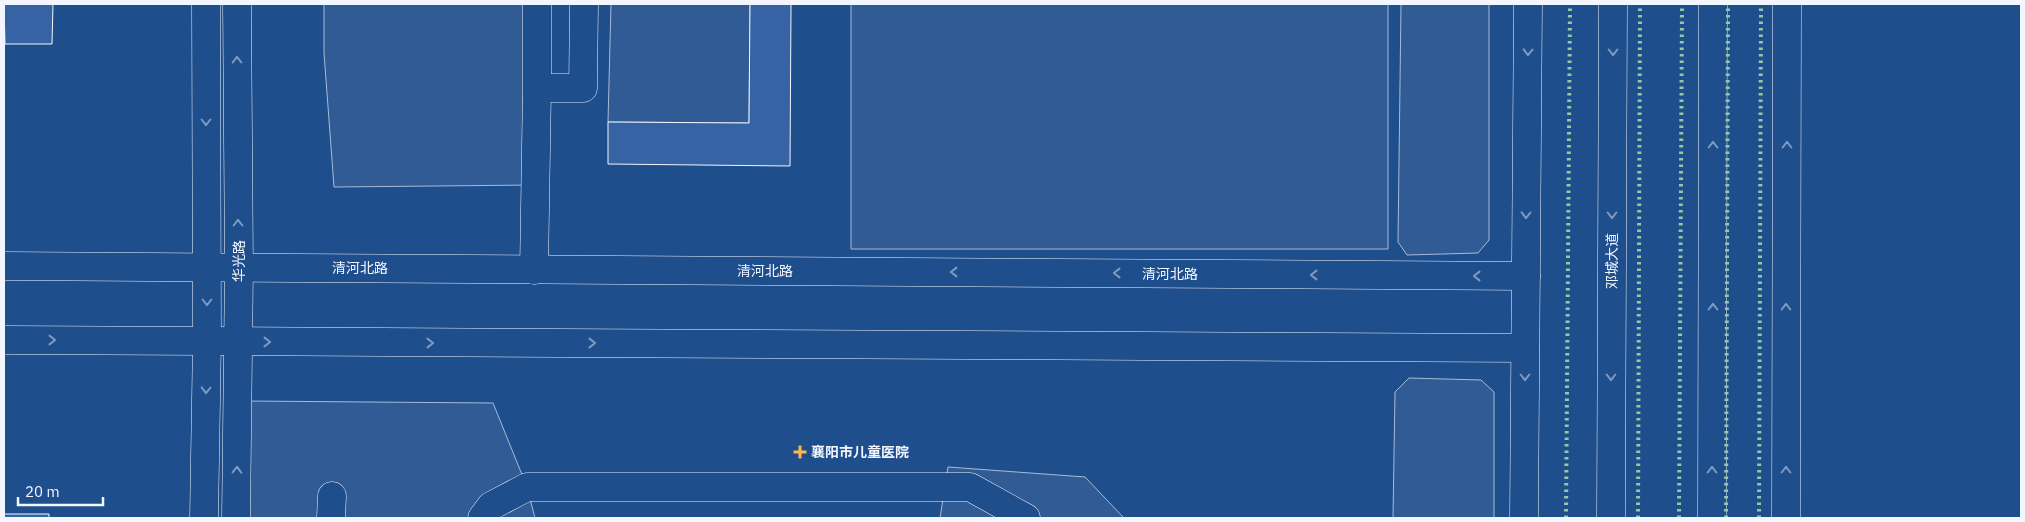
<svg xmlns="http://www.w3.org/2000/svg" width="2025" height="522" font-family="'IBM Plex Sans','Noto Sans SC',sans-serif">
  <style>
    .built { fill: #305b95; stroke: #a8bbd7 }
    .building { fill: #3563a3; stroke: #f2f6ff }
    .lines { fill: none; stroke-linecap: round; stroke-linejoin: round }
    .minor-casing { stroke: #f2f6ff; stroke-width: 29 }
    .major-casing { stroke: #f2f6ff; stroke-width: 29 }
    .highway-casing { stroke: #f2f6ff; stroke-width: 29 }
    .minor { stroke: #1f4e8c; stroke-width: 28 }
    .major { stroke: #1f4e8c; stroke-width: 28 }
    .highway { stroke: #1f4e8c; stroke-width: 28 }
    .hedge { stroke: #97c8a6; stroke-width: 4; stroke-dasharray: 2.5 4; stroke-linecap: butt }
    .oneway { stroke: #7e9ac0 }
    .poi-dot { fill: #ffb74d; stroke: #1f4e8c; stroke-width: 2 }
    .labels { text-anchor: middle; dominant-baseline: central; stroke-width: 4; stroke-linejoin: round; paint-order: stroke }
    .street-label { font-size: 14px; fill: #f2f6ff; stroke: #1f4e8c }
    .poi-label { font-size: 14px; font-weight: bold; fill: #f2f6ff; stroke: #1f4e8c; text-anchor: start }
  </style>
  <rect width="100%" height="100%" fill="#1f4e8c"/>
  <path class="built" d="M 324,4 L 537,4 L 535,185 L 334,187 L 324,53 Z
    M 611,4 L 750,4 L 749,123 L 608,122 Z
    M 851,4 L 1388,4 L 1388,249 L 851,249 Z
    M 1401,4 L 1489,4 L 1489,240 L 1478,253 L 1407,255 L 1398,242 Z
    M 1409,378 L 1481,380 L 1494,392 L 1494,518 L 1393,518 L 1395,392 Z
    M 244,401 L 493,403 L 527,487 L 535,518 L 243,518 Z
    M 948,467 L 1085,477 L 1124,518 L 940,518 Z"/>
  <path class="building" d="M 4,4 L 53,4 L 52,44 L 5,44 Z
    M 750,4 L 791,4 L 790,166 L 608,164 L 608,122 L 749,123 Z
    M 4,514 L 49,514 L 49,518 L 4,518 Z"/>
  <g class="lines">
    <g class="minor-casing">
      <path id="minor" d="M 537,4 L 537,88
        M 534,270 L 537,88 L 583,88 L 584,4
        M 204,518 L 207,341 L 206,4
        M 236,518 L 239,268 L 237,4
        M 331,518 L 332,496
        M 482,518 L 491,506 L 527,487 L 970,487 L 1026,518
        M 1524,518 L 1528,4
        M 1786,518 L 1787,4"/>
    </g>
    <g class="major-casing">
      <path id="major" d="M 4,266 L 1526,276
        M 4,340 L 1525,348"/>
    </g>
    <g class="highway-casing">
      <path id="highway" d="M 1611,518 L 1613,4
        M 1712,518 L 1713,4"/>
    </g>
    <use href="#minor" class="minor"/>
    <use href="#major" class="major"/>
    <use href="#highway" class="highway"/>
    <path class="hedge" d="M 1566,518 L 1570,4
      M 1638,518 L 1640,4
      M 1679,518 L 1682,4
      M 1726,518 L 1728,4
      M 1759,518 L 1761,4"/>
  </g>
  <defs><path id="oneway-chevron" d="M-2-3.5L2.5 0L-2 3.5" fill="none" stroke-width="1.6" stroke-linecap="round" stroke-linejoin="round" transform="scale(1.25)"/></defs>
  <g class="oneway">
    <use href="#oneway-chevron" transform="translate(1528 52) rotate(91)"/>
    <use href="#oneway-chevron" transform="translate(1613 52) rotate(90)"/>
    <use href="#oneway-chevron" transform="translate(237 60) rotate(-90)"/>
    <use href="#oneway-chevron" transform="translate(206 122) rotate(90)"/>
    <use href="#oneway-chevron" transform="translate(1713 145) rotate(-90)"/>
    <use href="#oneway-chevron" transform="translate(1787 145) rotate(-90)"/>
    <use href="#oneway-chevron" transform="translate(1526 215) rotate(91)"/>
    <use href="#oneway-chevron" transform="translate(1612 215) rotate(90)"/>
    <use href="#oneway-chevron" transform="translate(238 223) rotate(-90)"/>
    <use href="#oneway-chevron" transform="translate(954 272) rotate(-180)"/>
    <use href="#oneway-chevron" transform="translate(1117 273) rotate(-180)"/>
    <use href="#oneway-chevron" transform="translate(1314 275) rotate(-180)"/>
    <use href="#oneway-chevron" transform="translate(1477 276) rotate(-180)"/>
    <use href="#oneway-chevron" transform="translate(207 302) rotate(90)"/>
    <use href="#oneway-chevron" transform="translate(1713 307) rotate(-90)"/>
    <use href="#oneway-chevron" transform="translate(1786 307) rotate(-90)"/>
    <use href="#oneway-chevron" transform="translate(52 340)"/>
    <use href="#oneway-chevron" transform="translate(267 342)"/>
    <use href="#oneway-chevron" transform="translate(430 343)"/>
    <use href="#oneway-chevron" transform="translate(592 343)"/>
    <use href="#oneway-chevron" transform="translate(1525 377) rotate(90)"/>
    <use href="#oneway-chevron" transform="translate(1611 377) rotate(90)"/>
    <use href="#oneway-chevron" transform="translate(206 390) rotate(91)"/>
    <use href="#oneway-chevron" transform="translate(237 470) rotate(-89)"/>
    <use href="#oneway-chevron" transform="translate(1712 470) rotate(-90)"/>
    <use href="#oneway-chevron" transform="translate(1786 470) rotate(-90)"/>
  </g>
  <path class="poi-dot" d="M797.5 444.5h5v5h5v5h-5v5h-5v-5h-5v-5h5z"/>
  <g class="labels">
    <g class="street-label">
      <text transform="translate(239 261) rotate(-90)">华光路</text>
      <text transform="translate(1612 261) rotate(-90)">邓城大道</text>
      <text x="360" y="268">清河北路</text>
      <text x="765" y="271">清河北路</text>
      <text x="1170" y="274">清河北路</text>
    </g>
    <g class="poi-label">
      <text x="811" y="452">襄阳市儿童医院</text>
    </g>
  </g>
  <rect width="2025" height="522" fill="none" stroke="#f2f6ff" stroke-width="10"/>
  <path d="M18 497v8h85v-8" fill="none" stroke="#f2f6ff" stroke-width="2.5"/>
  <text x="25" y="497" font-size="15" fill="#f2f6ff" stroke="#1f4e8c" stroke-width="4" paint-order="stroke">20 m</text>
</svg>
